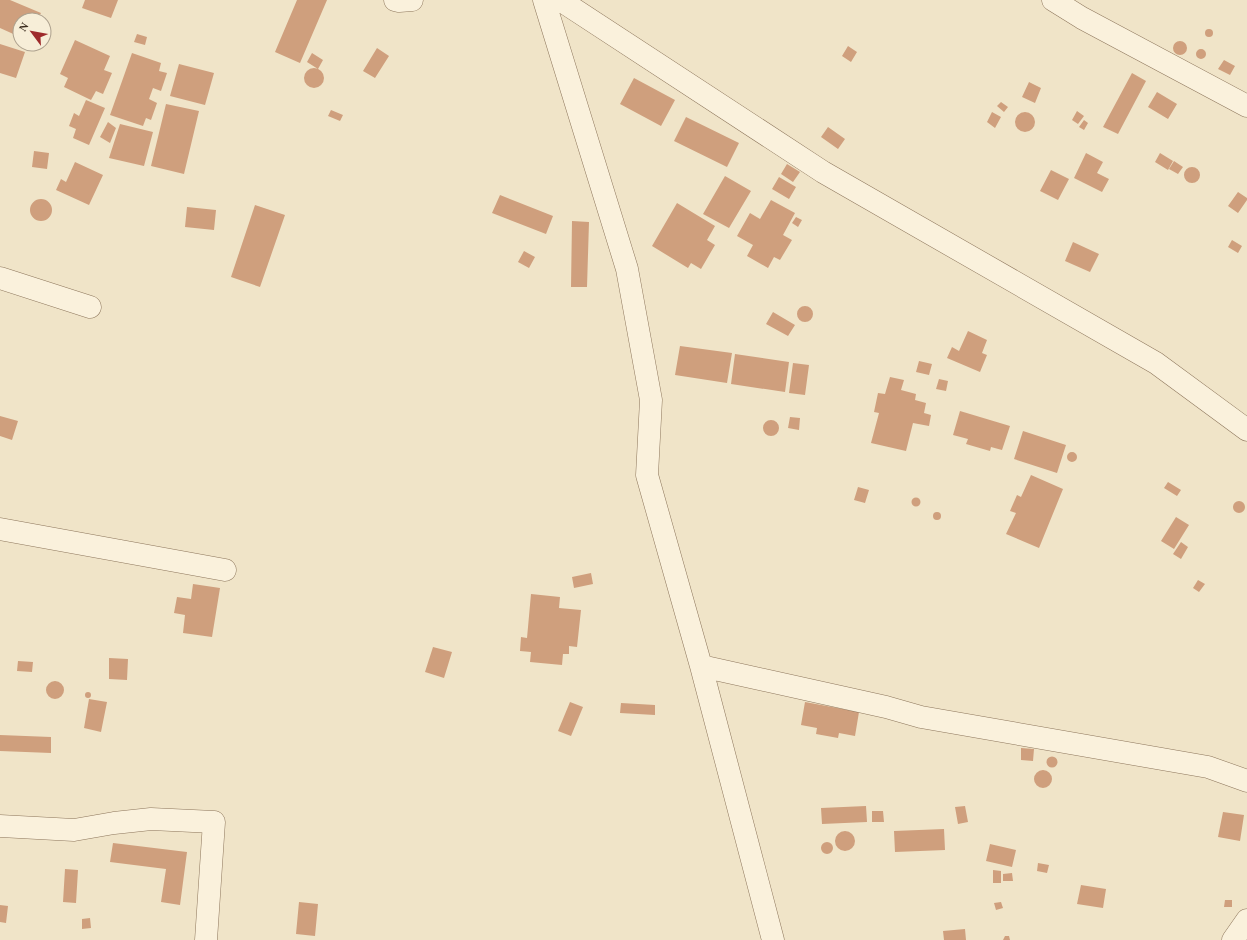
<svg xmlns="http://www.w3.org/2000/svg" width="1247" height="940" font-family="Georgia,serif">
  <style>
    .building { fill: #cf9f7d }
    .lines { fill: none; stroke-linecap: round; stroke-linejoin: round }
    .minor-casing { stroke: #8d765c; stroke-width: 23 }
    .minor { stroke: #faf1dc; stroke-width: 22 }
  </style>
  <rect width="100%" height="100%" fill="#f0e4c8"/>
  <path class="building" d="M 0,0 L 10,0 L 41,13 L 37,20 L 20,20 L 20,37 L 0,28 Z
    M 85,0 L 118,0 L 111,18 L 82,8 Z
    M 297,0 L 327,0 L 300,63 L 275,52 Z
    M1205 33a4 4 0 1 1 8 0a4 4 0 1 1-8 0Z
    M 137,34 L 147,37 L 145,45 L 134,42 Z
    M 75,40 L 110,56 L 104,70 L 112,73 L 103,94 L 96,91 L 91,100 L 64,87 L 68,78 L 60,74 Z
    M1173 48a7 7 0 1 1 14 0a7 7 0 1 1-14 0Z
    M 0,44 L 25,52 L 16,78 L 0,73 Z
    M 848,46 L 857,52 L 851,62 L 842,56 Z
    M 377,48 L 389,56 L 375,78 L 363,71 Z
    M1196 54a5 5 0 1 1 10 0a5 5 0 1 1-10 0Z
    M 132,53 L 161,63 L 159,71 L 167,73 L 161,91 L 153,88 L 149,99 L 157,103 L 151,120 L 146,118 L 143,126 L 110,115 Z
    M 312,53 L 323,60 L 318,69 L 307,62 Z
    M 1224,60 L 1235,66 L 1230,75 L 1218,69 Z
    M 179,64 L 214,73 L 205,105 L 170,96 Z
    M304 78a10 10 0 1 1 20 0a10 10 0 1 1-20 0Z
    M 1132,73 L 1146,81 L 1118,134 L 1103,127 Z
    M 634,78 L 675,100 L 661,126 L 620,104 Z
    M 1029,82 L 1041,88 L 1035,103 L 1022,97 Z
    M 1157,92 L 1177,104 L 1168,119 L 1148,107 Z
    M 86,100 L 105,108 L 89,145 L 73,138 L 76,129 L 69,126 L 74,113 L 79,116 Z
    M 1001,102 L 1008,107 L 1004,112 L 997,106 Z
    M 166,104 L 199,111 L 184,174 L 151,166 Z
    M 331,110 L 343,115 L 340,121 L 328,116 Z
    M 1077,111 L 1084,116 L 1078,124 L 1072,120 Z
    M 992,112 L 1001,117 L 995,128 L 987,122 Z
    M1015 122a10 10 0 1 1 20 0a10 10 0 1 1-20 0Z
    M 686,117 L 739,143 L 727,167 L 674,141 Z
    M 1084,120 L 1088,123 L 1084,130 L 1079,127 Z
    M 108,122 L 116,128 L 110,143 L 100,137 Z
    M 120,124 L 153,132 L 144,166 L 109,158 Z
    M 828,127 L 845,139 L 838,149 L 821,137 Z
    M 34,151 L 49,153 L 47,169 L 32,167 Z
    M 1086,153 L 1103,162 L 1097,173 L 1109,179 L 1102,192 L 1074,178 Z
    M 1160,153 L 1173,161 L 1168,170 L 1155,162 Z
    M 1174,161 L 1183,167 L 1178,174 L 1169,169 Z
    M 75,162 L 103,175 L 89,205 L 56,190 L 61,179 L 66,182 Z
    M 787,164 L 800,172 L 793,182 L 781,174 Z
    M1184 175a8 8 0 1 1 16 0a8 8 0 1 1-16 0Z
    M 1051,170 L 1069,179 L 1058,200 L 1040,191 Z
    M 725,176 L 751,191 L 729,228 L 703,214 Z
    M 779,177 L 796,187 L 789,199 L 772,189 Z
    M 1238,192 L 1247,198 L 1247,200 L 1238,213 L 1228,206 Z
    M 500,195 L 553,216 L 546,234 L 492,213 Z
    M30 210a11 11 0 1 1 22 0a11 11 0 1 1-22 0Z
    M 771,200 L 795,213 L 783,235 L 792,240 L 780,260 L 774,257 L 768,268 L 747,256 L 753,245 L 737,236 L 750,213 L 760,219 Z
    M 677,203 L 715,226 L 707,240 L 715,245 L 701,269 L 691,263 L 688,268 L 652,246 Z
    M 255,205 L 285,215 L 260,287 L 231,277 Z
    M 187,207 L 216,210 L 214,230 L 185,227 Z
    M 796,217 L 802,220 L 798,227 L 792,223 Z
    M 572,221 L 589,222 L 587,287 L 571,287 Z
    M 1232,240 L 1242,246 L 1238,253 L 1228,247 Z
    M 1073,242 L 1099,254 L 1090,272 L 1065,261 Z
    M 524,251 L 535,257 L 529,268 L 518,262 Z
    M797 314a8 8 0 1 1 16 0a8 8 0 1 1-16 0Z
    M 773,312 L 795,325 L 788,336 L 766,324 Z
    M 968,331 L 987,340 L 982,353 L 987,355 L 980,372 L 947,358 L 952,347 L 959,351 Z
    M 680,346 L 732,353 L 727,383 L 675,375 Z
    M 735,354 L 789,362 L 785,392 L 731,384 Z
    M 919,361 L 932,364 L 929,375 L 916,372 Z
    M 793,363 L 809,365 L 805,395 L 789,393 Z
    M 890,377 L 904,380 L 901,390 L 916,394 L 915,400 L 926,403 L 924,413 L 931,415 L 929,426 L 913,423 L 906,451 L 871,443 L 879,413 L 874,412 L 878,393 L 885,394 Z
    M 939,379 L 948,381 L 946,391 L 936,389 Z
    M 960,411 L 1010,426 L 1002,450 L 991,447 L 990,451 L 966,444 L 968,439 L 953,435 Z
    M 0,416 L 18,421 L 12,440 L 0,436 Z
    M 790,417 L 800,418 L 799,430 L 788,428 Z
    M763 428a8 8 0 1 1 16 0a8 8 0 1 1-16 0Z
    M 1023,431 L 1066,445 L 1057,473 L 1014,459 Z
    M1067 457a5 5 0 1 1 10 0a5 5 0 1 1-10 0Z
    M 1031,475 L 1063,489 L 1039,548 L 1006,534 L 1016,513 L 1010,511 L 1017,495 L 1021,497 Z
    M 1168,482 L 1181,490 L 1177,496 L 1164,488 Z
    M 858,487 L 869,490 L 865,503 L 854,500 Z
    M911.5 502a4.5 4.5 0 1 1 9 0a4.5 4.5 0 1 1-9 0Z
    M1233 507a6 6 0 1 1 12 0a6 6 0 1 1-12 0Z
    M933 516a4 4 0 1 1 8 0a4 4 0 1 1-8 0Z
    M 1176,517 L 1189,525 L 1174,549 L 1161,541 Z
    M 1181,542 L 1188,547 L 1181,559 L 1173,554 Z
    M 591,573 L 593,584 L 574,588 L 572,577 Z
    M 1198,580 L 1205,584 L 1199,592 L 1193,588 Z
    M 193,584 L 220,588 L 212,637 L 183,633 L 185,615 L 174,613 L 177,597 L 191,599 Z
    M 531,594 L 560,597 L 559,608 L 581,610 L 577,647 L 569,646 L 569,654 L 563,654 L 562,665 L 530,662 L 531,652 L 520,651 L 521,637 L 527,638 Z
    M 433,647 L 452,652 L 444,678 L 425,672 Z
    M 109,658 L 128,659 L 127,680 L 109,679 Z
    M 18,661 L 33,662 L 32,672 L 17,671 Z
    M46 690a9 9 0 1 1 18 0a9 9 0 1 1-18 0Z
    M85 695a3 3 0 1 1 6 0a3 3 0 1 1-6 0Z
    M 89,699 L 107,702 L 101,732 L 84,728 Z
    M 570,702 L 583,707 L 571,736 L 558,731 Z
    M 805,702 L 859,712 L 855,736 L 839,733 L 838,738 L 816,734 L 817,728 L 801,725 Z
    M 621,703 L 655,705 L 655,715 L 620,713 Z
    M 0,735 L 51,737 L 51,753 L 0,751 Z
    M 1021,748 L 1034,749 L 1033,761 L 1021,760 Z
    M1046.5 762a5.5 5.5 0 1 1 11 0a5.5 5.5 0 1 1-11 0Z
    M1034 779a9 9 0 1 1 18 0a9 9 0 1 1-18 0Z
    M 866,806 L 867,822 L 822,824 L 821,808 Z
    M 965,806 L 968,822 L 958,824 L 955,807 Z
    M 872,811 L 883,811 L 884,822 L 872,822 Z
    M 1223,812 L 1244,815 L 1240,841 L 1218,837 Z
    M 944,829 L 945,850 L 895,852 L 894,831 Z
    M835 841a10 10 0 1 1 20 0a10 10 0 1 1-20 0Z
    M821 848a6 6 0 1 1 12 0a6 6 0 1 1-12 0Z
    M 113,843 L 187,852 L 180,905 L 161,902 L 166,869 L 110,862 Z
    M 990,844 L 1016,850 L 1012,867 L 986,861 Z
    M 1038,863 L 1049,865 L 1047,873 L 1037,871 Z
    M 65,869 L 78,870 L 76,903 L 63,902 Z
    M 993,870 L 1001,871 L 1001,883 L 993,883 Z
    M 1012,873 L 1013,881 L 1003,881 L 1003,874 Z
    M 1081,885 L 1106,889 L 1103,908 L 1077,904 Z
    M 1225,900 L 1232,900 L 1232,907 L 1224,907 Z
    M 299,902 L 318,904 L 315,936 L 296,934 Z
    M 1001,902 L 1003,908 L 996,910 L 994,903 Z
    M 0,905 L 8,906 L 6,923 L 0,922 Z
    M 90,918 L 91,928 L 82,929 L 82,919 Z
    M 965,929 L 966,940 L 944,940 L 943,931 Z
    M 1005,936 L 1009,936 L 1010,940 L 1003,940 Z"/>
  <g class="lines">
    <g class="minor-casing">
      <path id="minor" d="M 395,0 L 399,1 L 412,0
        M 544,0 L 627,269 L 651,400 L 647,475 L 701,666 L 773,940
        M 560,0 L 823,172 L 1156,363 L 1247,430
        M 1053,0 L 1082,18 L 1247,106
        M 0,278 L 90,307
        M 0,529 L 225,570
        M 701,666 L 886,707 L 921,717 L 1208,767 L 1247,781
        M 0,826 L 74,830 L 114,823 L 151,819 L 214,822 L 206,940
        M 1233,940 L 1247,920"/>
    </g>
    <use href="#minor" class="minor"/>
  </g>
  <g transform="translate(32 32) rotate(302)"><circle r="19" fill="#f7eed8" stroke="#ada18e"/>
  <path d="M0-3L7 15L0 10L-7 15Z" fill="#9e2a2b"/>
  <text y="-6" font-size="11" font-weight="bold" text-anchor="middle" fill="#3d2e20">N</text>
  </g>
</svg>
